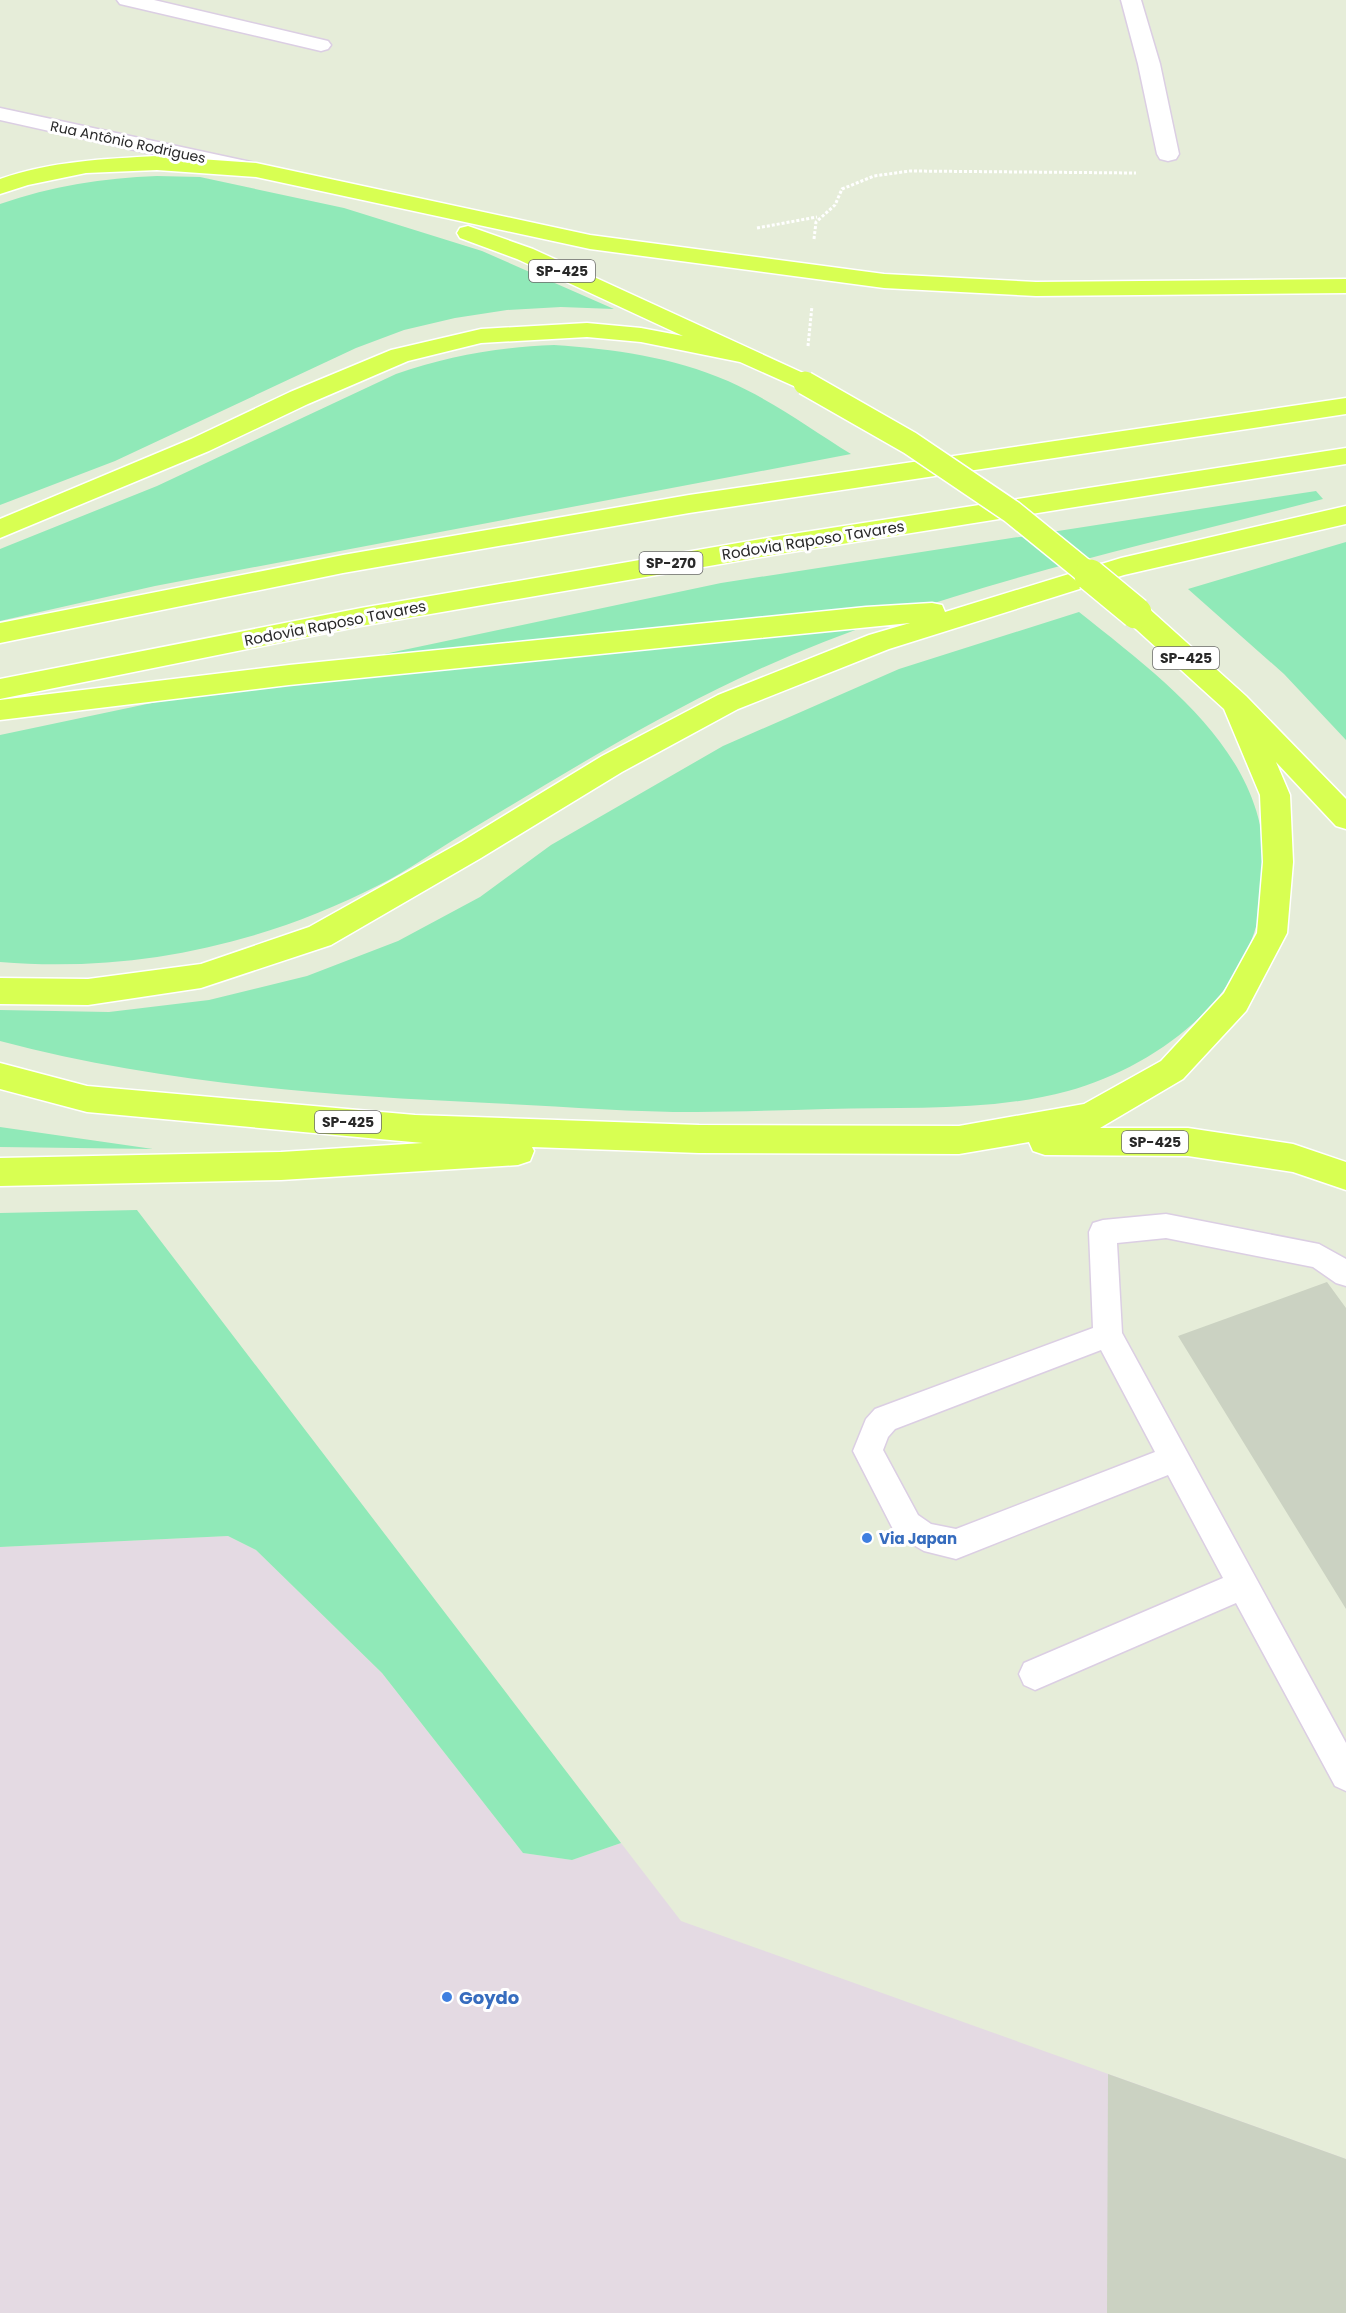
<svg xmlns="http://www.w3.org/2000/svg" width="1346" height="2313" font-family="Poppins,sans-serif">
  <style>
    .industrial { fill: #e4dae3 }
    .green { fill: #90e9b8 }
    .building { fill: #cbd2c2 }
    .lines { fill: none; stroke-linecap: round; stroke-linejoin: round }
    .service-casing { stroke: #dbcee3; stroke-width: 3 }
    .minor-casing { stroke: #dbcee3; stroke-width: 3 }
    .tertiary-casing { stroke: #dbcee3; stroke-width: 3 }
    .motorway-casing { stroke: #fff; stroke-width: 3 }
    .path { stroke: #fff; stroke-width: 3; stroke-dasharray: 3 2; stroke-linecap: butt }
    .service { fill: #fff; fill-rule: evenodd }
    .minor { fill: #fff; fill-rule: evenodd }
    .tertiary { fill: #fff; fill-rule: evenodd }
    .motorway { fill: #d8ff52; fill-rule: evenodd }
    .motorway-bridge-far1-casing { stroke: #fff; stroke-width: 26; stroke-linecap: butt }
    .motorway-bridge-casing { stroke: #fff; stroke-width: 34; stroke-linecap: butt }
    .motorway-bridge-far1 { stroke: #d8ff52; stroke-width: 23 }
    .motorway-bridge { stroke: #d8ff52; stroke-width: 31 }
    .shop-dot { fill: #3f7fe0; stroke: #fff; stroke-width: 2 }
    .labels { text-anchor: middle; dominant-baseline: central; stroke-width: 6; stroke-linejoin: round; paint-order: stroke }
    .far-street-label { font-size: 14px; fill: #292929; stroke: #fff }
    .shield { fill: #fff; stroke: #696969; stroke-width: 1.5 }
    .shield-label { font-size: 14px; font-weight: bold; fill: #292929 }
    .street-label { font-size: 15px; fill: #292929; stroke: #fff }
    .shop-label { font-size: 15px; font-weight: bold; fill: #366cbe; stroke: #fff; text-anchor: start }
    .near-shop-label { font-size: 18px; font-weight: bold; fill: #366cbe; stroke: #fff; text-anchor: start }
  </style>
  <rect width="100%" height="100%" fill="#e6edd9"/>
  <path class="industrial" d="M 228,1536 L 256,1550 L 382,1673 L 523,1853 L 572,1860 L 621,1843 L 681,1921 L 1346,2159 L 1346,2313 L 0,2313 L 0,1547 Z"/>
  <path class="green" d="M 157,176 L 200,177 L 344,208 L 482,251 L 614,309 L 561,307 L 507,310 L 455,318 L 404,330 L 356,348 L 115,461 L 0,505 L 0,204 C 52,186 103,178 157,176 Z
    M 554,345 C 614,349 672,357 728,381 C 771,400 811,429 851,454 L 155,586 L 0,621 L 0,549 L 157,486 L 396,374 C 448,356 498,347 554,345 Z
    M 1316,491 L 1323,499 C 1127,550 921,592 738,679 C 643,724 554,780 465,833 C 436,850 409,870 379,885 C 262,945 131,973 0,962 L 0,735 L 721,583 Z
    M 1346,542 L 1346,740 L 1284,674 L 1188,589 Z
    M 1079,612 C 1178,691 1294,774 1258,919 C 1237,1007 1151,1068 1068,1091 C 990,1112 906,1107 827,1109 C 783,1110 740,1112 697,1112 C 628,1112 558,1106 489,1103 C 326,1096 159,1083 0,1041 L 0,1010 L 109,1012 L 209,1000 L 307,976 L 398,941 L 480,897 L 551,845 L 723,746 L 899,669 Z
    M 0,1127 L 153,1149 L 0,1147 Z
    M 137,1210 L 621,1843 L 572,1860 L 523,1853 L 382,1673 L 256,1550 L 228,1536 L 0,1547 L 0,1213 Z"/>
  <path class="building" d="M 1327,1282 L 1346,1308 L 1346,1609 L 1178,1336 Z
    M 1108,2074 L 1346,2159 L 1346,2313 L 1107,2313 Z"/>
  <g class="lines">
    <g class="service-casing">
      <path id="service" d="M 1166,1214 L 1319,1244 L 1346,1259 L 1346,1286 L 1336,1283 L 1313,1267 L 1166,1238 L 1117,1243 L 1122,1333 L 1346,1743 L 1346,1791 L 1335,1786 L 1236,1603 L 1035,1690 L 1024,1685 L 1019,1674 L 1024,1663 L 1223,1578 L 1168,1475 L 956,1559 L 924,1551 L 896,1535 L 853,1451 L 866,1419 L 875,1409 L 1093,1328 L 1089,1232 L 1093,1223 L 1103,1220 ZM 1101,1350 L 1155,1452 L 956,1529 L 931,1524 L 918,1515 L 883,1450 L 888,1437 L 895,1429 Z"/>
    </g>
    <g class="minor-casing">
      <path id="minor" d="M 117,0 L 154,0 L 328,41 L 331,45 L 328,49 L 321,51 L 120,4 Z
        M 1121,0 L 1141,0 L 1160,64 L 1179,154 L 1176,159 L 1168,161 L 1160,159 L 1157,154 L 1138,64 Z"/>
    </g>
    <g class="tertiary-casing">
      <path id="tertiary" d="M 0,108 L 251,162 L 259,164 L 262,169 L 259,174 L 251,176 L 0,120 Z"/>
    </g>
    <g class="motorway-casing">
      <path id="motorway" d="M 157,156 L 256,163 L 590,235 L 884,274 L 1036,282 L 1346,279 L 1346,293 L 1036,296 L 884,288 L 590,249 L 256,177 L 157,170 L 86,173 L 28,185 L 0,194 L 0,179 C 51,161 104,159 157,156 Z
        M 468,226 L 533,249 L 814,378 L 817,383 L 814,388 L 805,391 L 740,362 L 641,342 L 587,337 L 481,343 L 408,361 L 308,404 L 209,451 L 0,538 L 0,519 L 191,439 L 290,392 L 391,350 L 481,329 L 587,323 L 641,328 L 683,336 L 517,259 L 460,238 L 457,233 L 460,228 Z
        M 1346,398 L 1346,414 L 689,513 L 343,573 L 0,643 L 0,623 L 343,555 L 689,495 Z
        M 1346,448 L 1346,464 L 773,555 L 361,626 L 0,699 L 0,679 L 361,608 L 773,537 Z
        M 1346,506 L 1346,524 L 1124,575 L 889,649 L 738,709 L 622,772 L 481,858 L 331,945 L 201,988 L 88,1005 L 0,1004 L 0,978 L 88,979 L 201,964 L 309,927 L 461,842 L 602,756 L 718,695 L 869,635 L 910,623 L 289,685 L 0,720 L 0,700 L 289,665 L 866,607 L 932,603 L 942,605 L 945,612 L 1121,558 Z
        M 1136,604 L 1146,606 L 1246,696 L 1346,799 L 1346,829 L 1336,826 L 1276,762 L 1290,795 L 1293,862 L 1287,933 L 1246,1011 L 1183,1079 L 1100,1128 L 1188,1128 L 1293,1144 L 1346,1162 L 1346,1190 L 1293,1172 L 1188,1156 L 1045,1155 L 1033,1151 L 1029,1142 L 959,1154 L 699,1153 L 532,1147 L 534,1151 L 530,1161 L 518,1165 L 281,1180 L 0,1186 L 0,1158 L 281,1152 L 423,1143 L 87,1112 L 0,1089 L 0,1063 L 87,1086 L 415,1115 L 699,1125 L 959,1126 L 1084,1104 L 1161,1061 L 1224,993 L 1257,933 L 1263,862 L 1260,795 L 1224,709 L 1126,620 L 1122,613 L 1126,606 Z"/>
    </g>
    <path class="path" d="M 757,228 L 817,217
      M 814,239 L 816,222 L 835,205 L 842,189 L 874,176 L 910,171 L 1136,173
      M 808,346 L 812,306"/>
    <use href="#service" class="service"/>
    <use href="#minor" class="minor"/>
    <use href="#tertiary" class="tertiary"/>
    <use href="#motorway" class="motorway"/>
    <g class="motorway-bridge-far1-casing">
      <path id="motorway-bridge-far1" d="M 805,383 L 910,443 L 1012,512 L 1092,577"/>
    </g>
    <g class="motorway-bridge-casing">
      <path id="motorway-bridge" d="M 1090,575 L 1136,613"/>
    </g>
    <use href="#motorway-bridge-far1" class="motorway-bridge-far1"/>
    <use href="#motorway-bridge" class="motorway-bridge"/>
  </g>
  <g class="shop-dot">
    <circle cx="867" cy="1538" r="6"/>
    <circle cx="447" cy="1997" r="6"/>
  </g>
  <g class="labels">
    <g class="far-street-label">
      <text transform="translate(128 142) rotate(12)">Rua Antônio Rodrigues</text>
    </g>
    <g class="shield">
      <rect x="529" y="260" width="66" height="22" rx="4.5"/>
      <rect x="639.5" y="552" width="63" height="22" rx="4.5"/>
      <rect x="1153" y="647" width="66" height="22" rx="4.5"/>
      <rect x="315" y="1111" width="66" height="22" rx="4.5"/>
      <rect x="1122" y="1131" width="66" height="22" rx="4.5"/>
    </g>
    <g class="shield-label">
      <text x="562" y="271">SP-425</text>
      <text x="671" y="563">SP-270</text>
      <text x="1186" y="658">SP-425</text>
      <text x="348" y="1122">SP-425</text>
      <text x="1155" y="1142">SP-425</text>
    </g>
    <g class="street-label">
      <text transform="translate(813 540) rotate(-9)">Rodovia Raposo Tavares</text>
      <text transform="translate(335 623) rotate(-11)">Rodovia Raposo Tavares</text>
    </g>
    <g class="shop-label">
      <text x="879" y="1538">Via Japan</text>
    </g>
    <g class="near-shop-label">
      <text x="459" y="1997">Goydo</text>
    </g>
  </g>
</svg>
